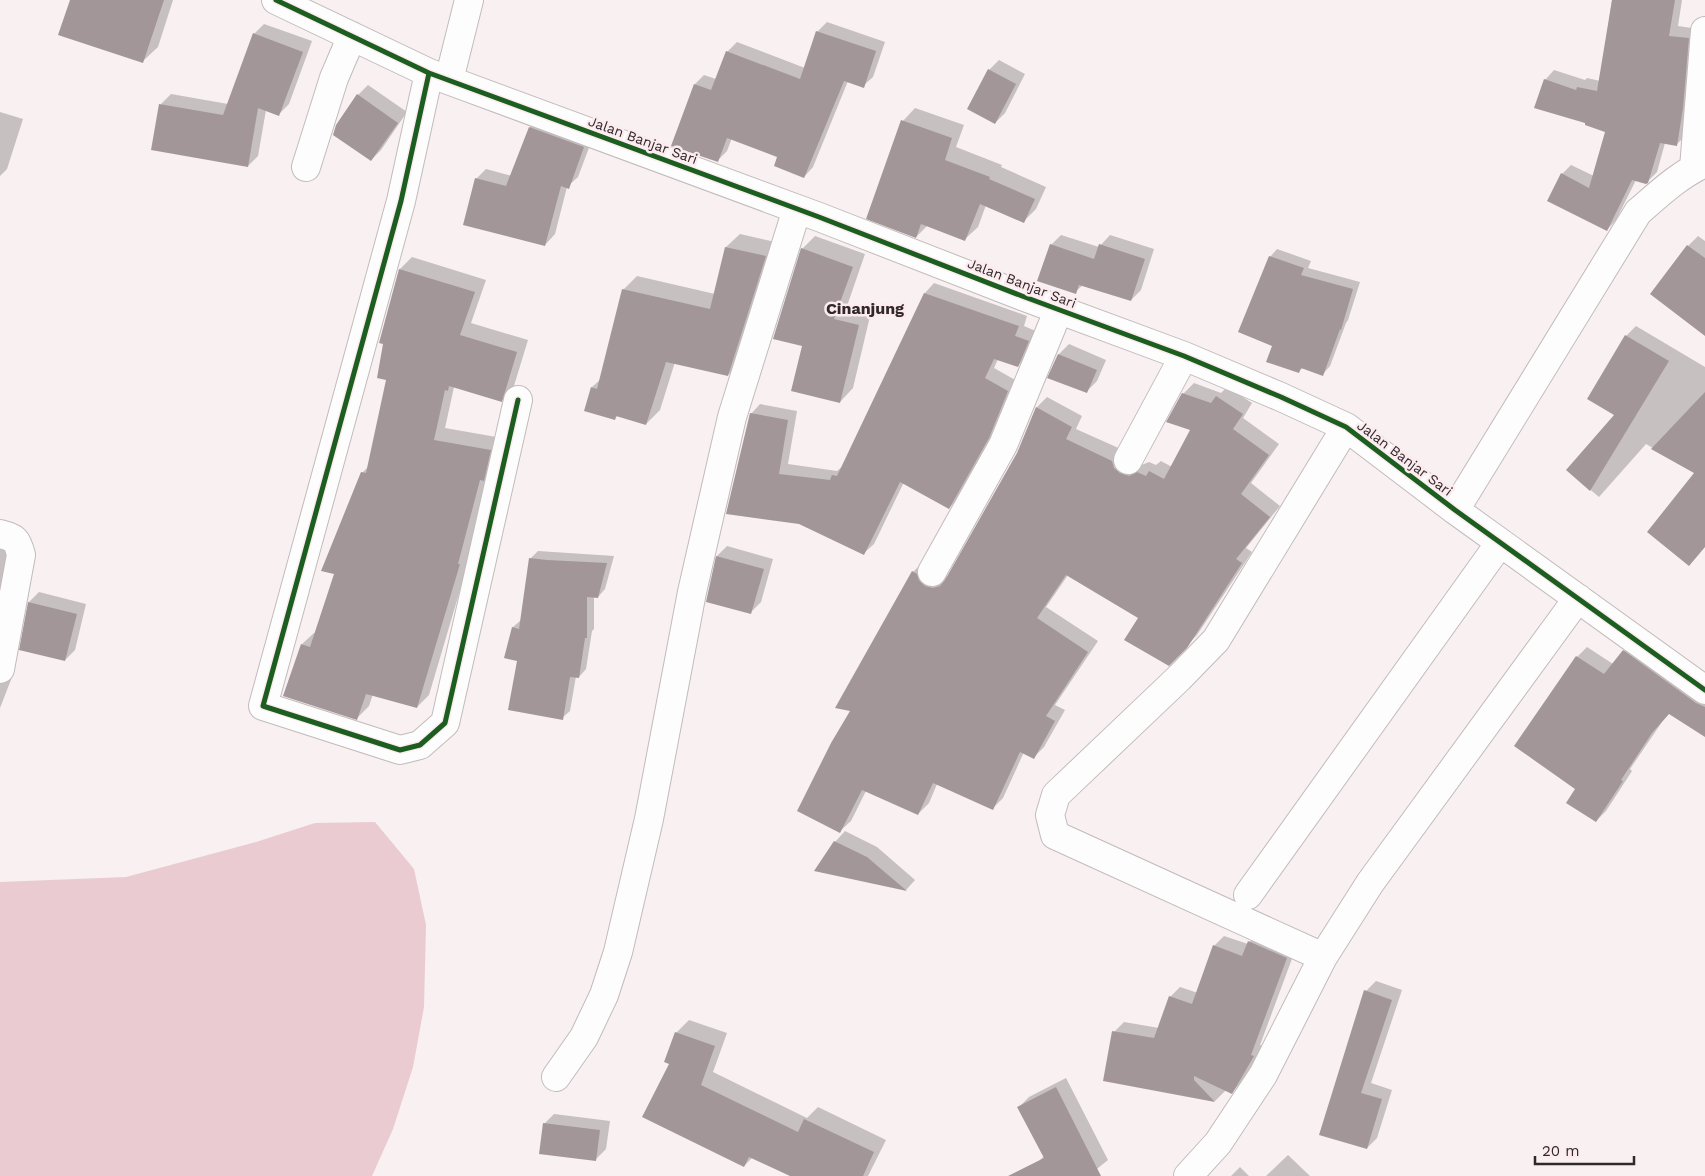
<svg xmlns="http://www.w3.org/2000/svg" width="1705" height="1176" font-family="'Work Sans',sans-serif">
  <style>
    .forest { fill: #eacbd1 }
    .shadow { fill: #0003 }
    .building { fill: #a29699 }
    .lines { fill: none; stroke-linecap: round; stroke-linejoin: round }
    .minor-casing { stroke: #c2bbbc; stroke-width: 30 }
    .minor { stroke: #fefdfd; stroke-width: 28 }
    .cycleway-casing { stroke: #fcecef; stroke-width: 8 }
    .cycleway { stroke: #1b5e20; stroke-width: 5 }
    .labels { text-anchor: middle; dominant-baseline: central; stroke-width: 5; stroke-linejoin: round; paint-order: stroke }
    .street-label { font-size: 14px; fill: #30282a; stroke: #fcecef }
    .quarter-label { font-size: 16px; font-weight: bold; fill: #30282a; stroke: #fcecef }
  </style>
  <rect width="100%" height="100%" fill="#f8f0f1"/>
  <path class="forest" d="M 375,822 L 414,869 L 426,925 L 424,1007 L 413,1067 L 393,1129 L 372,1176 L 0,1176 L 0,882 L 126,877 L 256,842 L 315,823 Z"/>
  <path class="shadow" d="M 71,0 L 173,0 L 158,47 L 143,61 Z
    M 1612,0 L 1682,0 L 1678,26 L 1698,29 L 1686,135 L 1676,145 L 1665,143 L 1657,172 L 1647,182 L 1636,180 L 1616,220 L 1607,230 L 1562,174 L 1571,165 L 1594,176 L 1607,131 L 1545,80 L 1554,70 L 1585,80 L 1587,78 L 1600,81 Z
    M 827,22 L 885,42 L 873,77 L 863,86 L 848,81 L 813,167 L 804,177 L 779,157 L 732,138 L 727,151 L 718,160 L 695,84 L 704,75 L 716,79 L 727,52 L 737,42 L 805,68 L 817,32 Z
    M 264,24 L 312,41 L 289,104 L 279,114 L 266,110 L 258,156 L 248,166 L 152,149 L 161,104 L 171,94 L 228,104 L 254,34 Z
    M 999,60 L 1025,74 L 1005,113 L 995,123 L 989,70 Z
    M 368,85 L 407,112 L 381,150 L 371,160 L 358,95 Z
    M 915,108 L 964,125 L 956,147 L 1002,165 L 1001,167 L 1046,187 L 1036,209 L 1024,221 L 986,205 L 978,227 L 965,239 L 928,225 L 916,237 L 903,121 Z
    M 0,112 L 23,119 L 7,169 L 0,176 Z
    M 540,117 L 593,137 L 578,177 L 567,187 L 555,234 L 545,245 L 476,179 L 486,169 L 512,176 L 530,127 Z
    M 740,234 L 779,243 L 742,361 L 728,375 L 675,362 L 660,410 L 646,424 L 618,415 L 615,419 L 592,387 L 601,379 L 624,289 L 637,276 L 715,294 L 726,247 Z
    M 1061,235 L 1099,247 L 1110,235 L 1154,249 L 1141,290 L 1131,300 L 1083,285 L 1075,292 L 1051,245 Z
    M 815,236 L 865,254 L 847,306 L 871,312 L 853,388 L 840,402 L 804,345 L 802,249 Z
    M 1698,236 L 1705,241 L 1705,334 L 1688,246 Z
    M 1277,249 L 1311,261 L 1308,268 L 1360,282 L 1348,320 L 1346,323 L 1330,366 L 1323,374 L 1303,368 L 1299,371 L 1274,345 L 1270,257 Z
    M 412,257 L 486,280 L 471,323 L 528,340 L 513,389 L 501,401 L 454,387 L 445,428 L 502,438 L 490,473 L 469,552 L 471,553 L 429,695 L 417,707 L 373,694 L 369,706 L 357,718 L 302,644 L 314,633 L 316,633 L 335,573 L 362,473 L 369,466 L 387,379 L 400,269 Z
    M 934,283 L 1027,316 L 1024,326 L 1038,332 L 1027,356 L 1018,366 L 998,359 L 994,368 L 1017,381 L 998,427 L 959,498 L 949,508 L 904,482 L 874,544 L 864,553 L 799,522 L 751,414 L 760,404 L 797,411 L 788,464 L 837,471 L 843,466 L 925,293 Z
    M 1636,326 L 1705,367 L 1705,526 L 1696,473 L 1646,444 L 1599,497 L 1567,470 L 1616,415 L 1626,336 Z
    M 1069,344 L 1106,360 L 1097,381 L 1087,391 L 1059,354 Z
    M 1194,383 L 1221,393 L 1227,387 L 1252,403 L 1243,418 L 1279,444 L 1251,483 L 1280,506 L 1246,548 L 1252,552 L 1197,635 L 1169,664 L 1140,617 L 1068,575 L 1046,607 L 1098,641 L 1055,705 L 1065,710 L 1044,747 L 1034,757 L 1024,752 L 1003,798 L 993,808 L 937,784 L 929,803 L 918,814 L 866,791 L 851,821 L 840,831 L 851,710 L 913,572 L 924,561 L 944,577 L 949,576 L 1018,453 L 1037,407 L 1047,397 L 1082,416 L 1076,429 L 1123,450 L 1139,466 L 1149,462 L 1156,465 L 1161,461 L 1172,467 L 1192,430 L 1183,394 Z
    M 0,530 L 15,539 L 0,635 Z
    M 727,546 L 773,559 L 761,602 L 751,612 L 717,556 Z
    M 538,551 L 614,556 L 605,589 L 598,597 L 594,596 L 594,629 L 592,631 L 586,669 L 579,677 L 576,676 L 570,711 L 562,718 L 518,660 L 513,627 L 521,620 L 531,558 Z
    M 39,592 L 86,604 L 75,650 L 65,660 L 29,602 Z
    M 1634,641 L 1705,692 L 1705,736 L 1669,713 L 1662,722 L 1630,769 L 1632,771 L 1606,811 L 1596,821 L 1577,788 L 1577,657 L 1587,647 L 1613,664 Z
    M 0,665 L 10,672 L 14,672 L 0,708 Z
    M 845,831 L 877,847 L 915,880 L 906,890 L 816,870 L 835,842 Z
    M 1259,931 L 1296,948 L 1260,1045 L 1263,1046 L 1242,1082 L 1232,1092 L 1226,1090 L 1215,1101 L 1105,1080 L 1114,1032 L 1124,1022 L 1159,1028 L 1170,997 L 1180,987 L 1198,993 L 1214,946 L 1224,936 L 1248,944 Z
    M 1376,981 L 1402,990 L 1371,1083 L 1392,1090 L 1377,1138 L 1367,1148 L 1320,1134 L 1366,991 Z
    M 689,1020 L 727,1033 L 713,1072 L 807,1118 L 818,1107 L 886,1140 L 868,1176 L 793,1176 L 753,1157 L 744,1166 L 671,1063 L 676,1033 Z
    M 1066,1078 L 1108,1160 L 1093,1172 L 1093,1176 L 1045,1176 L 1038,1162 L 1044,1156 L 1019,1107 L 1029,1097 Z
    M 554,1114 L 610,1121 L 606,1149 L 596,1159 L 544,1124 Z
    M 1288,1155 L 1310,1176 L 1266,1176 Z
    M 1240,1167 L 1249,1176 L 1231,1176 Z"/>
  <path class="building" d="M 70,0 L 164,0 L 143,63 L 58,35 Z
    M 1612,0 L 1675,0 L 1669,36 L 1689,38 L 1683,108 L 1677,146 L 1660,143 L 1648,183 L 1646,184 L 1632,180 L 1607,231 L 1547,201 L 1561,173 L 1589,188 L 1605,132 L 1585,125 L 1585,123 L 1534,108 L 1544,79 L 1576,90 L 1577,87 L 1597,91 Z
    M 816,31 L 876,51 L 864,88 L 844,81 L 804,178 L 774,166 L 777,157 L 727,138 L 718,162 L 671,146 L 694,84 L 711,90 L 726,51 L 800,79 Z
    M 253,33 L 303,52 L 279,116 L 258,108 L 248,167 L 151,150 L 159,104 L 223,115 Z
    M 988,69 L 1016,84 L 995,124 L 967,109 Z
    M 357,94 L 398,123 L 371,161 L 333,135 L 336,125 Z
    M 901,120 L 952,138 L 945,160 L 990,177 L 989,179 L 1035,199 L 1024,223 L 980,204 L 965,241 L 921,224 L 916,238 L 866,219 Z
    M 529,127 L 584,147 L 569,189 L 561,186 L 545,246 L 463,225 L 475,178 L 506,186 Z
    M 1050,244 L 1094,259 L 1099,244 L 1145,259 L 1131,301 L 1079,285 L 1076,294 L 1037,281 Z
    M 1687,245 L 1705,258 L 1705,336 L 1650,294 Z
    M 725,247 L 766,256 L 728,376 L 666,362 L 646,425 L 616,416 L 615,420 L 584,411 L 591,387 L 597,389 L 622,289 L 710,309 Z
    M 801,248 L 853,267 L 834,319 L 859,325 L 840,403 L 791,391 L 802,346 L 773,339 Z
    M 1269,256 L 1304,268 L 1301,275 L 1353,289 L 1341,330 L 1340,329 L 1323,376 L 1301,368 L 1299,373 L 1266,362 L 1272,346 L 1238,332 Z
    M 399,269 L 475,292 L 460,335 L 517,352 L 502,402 L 449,386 L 448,391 L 445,390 L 434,440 L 491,450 L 484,481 L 480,480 L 458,564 L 460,564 L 417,708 L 366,694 L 357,720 L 283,696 L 301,644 L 310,647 L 334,574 L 321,571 L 361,472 L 366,473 L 386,380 L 377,378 L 383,344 L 379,343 Z
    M 924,293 L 1019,326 L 1015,336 L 1029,341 L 1018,367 L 994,359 L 985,378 L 1008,391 L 989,438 L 949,509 L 900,482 L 864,555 L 799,524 L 726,514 L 750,413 L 788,420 L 779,474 L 830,480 L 832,475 L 837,476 Z
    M 1625,335 L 1669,361 L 1590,491 L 1566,470 L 1614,415 L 1587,399 Z
    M 1058,354 L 1097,370 L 1087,393 L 1047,378 Z
    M 1705,392 L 1705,547 L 1689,566 L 1647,532 L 1694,473 L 1651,449 Z
    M 1182,393 L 1211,403 L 1216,396 L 1243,414 L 1233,429 L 1269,455 L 1241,494 L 1270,517 L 1236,559 L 1242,563 L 1187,648 L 1169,666 L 1124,640 L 1138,618 L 1066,575 L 1037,618 L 1088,652 L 1046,716 L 1055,721 L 1034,759 L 1020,752 L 993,810 L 933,783 L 918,815 L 862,790 L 840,833 L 797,811 L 831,743 L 850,711 L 835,708 L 912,571 L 917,574 L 919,580 L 925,586 L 933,588 L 940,586 L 945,580 L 1017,453 L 1036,407 L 1072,427 L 1066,439 L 1112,461 L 1114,468 L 1120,473 L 1129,476 L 1137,472 L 1146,476 L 1149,471 L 1164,479 L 1190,430 L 1166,422 Z
    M 716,556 L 764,569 L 751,614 L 706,602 Z
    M 529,558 L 547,560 L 607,563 L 598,598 L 587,597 L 587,638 L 585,638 L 579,678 L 570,677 L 563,720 L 508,710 L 517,661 L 504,658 L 512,627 L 519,629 Z
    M 28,602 L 77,614 L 65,661 L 19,650 Z
    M 1623,650 L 1696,703 L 1705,707 L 1705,737 L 1669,714 L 1652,733 L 1621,780 L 1623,781 L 1596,822 L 1566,803 L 1575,789 L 1514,746 L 1576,656 L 1604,674 Z
    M 834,841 L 867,857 L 907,891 L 814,871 Z
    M 1248,941 L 1287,958 L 1251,1055 L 1254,1056 L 1232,1094 L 1194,1076 L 1194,1080 L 1215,1102 L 1103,1081 L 1112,1031 L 1154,1038 L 1169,996 L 1192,1004 L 1213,945 L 1242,956 Z
    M 1364,990 L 1392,1000 L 1361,1093 L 1382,1099 L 1367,1149 L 1319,1135 Z
    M 675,1032 L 715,1046 L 701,1085 L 798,1132 L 804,1119 L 874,1152 L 863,1176 L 790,1176 L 749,1157 L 744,1167 L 642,1117 L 669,1064 L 664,1062 Z
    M 1056,1087 L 1101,1176 L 1008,1176 L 1044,1158 L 1017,1107 Z
    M 543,1123 L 600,1130 L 596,1161 L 539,1154 Z"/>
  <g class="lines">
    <g class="minor-casing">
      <path id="minor" d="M 276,0 L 429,73 L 819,217 L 1022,296 L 1184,356 L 1281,397 L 1346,427 L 1455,510 L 1705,690
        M 429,73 L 401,201 L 263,706 L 400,750 L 420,745 L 445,723 L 518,400
        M 449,80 L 469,0
        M 306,167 L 334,78 L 352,36
        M 1694,168 L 1705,31
        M 1128,460 L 1184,356
        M 1455,510 L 1638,212 C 1659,194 1680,174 1705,163
        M 0,534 C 15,538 17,539 21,555 L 0,669
        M 932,572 L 1003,445 L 1059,309
        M 1248,895 L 1500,543
        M 1323,957 L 1055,835 L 1050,815 L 1056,795 L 1179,678 L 1216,640 L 1346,427
        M 556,1077 L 584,1037 L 604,995 L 618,952 L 649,819 L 692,592 L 732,417 L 797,209
        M 1188,1176 L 1218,1143 L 1263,1075 L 1323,957 L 1370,883 L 1578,598"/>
    </g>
    <use href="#minor" class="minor"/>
    <g class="cycleway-casing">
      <path id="cycleway" d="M 276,0 L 429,73 L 819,217 L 1022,296 L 1184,356 L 1281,397 L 1346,427 L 1455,510 L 1705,690
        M 429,73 L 401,201 L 263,706 L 400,750 L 420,745 L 445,723 L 518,400"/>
    </g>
    <use href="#cycleway" class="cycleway"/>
  </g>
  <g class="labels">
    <g class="street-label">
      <text transform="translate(643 140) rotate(20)">Jalan Banjar Sari</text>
      <text transform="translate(1022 283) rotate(21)">Jalan Banjar Sari</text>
      <text transform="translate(1405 458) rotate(37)">Jalan Banjar Sari</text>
    </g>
    <g class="quarter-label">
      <text x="865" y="308">Cinanjung</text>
    </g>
  </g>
  <path d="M1535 1156v8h99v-8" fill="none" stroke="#30282a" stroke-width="2.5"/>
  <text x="1542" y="1156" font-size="15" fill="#30282a" stroke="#fcecef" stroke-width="4" paint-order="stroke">20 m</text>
</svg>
